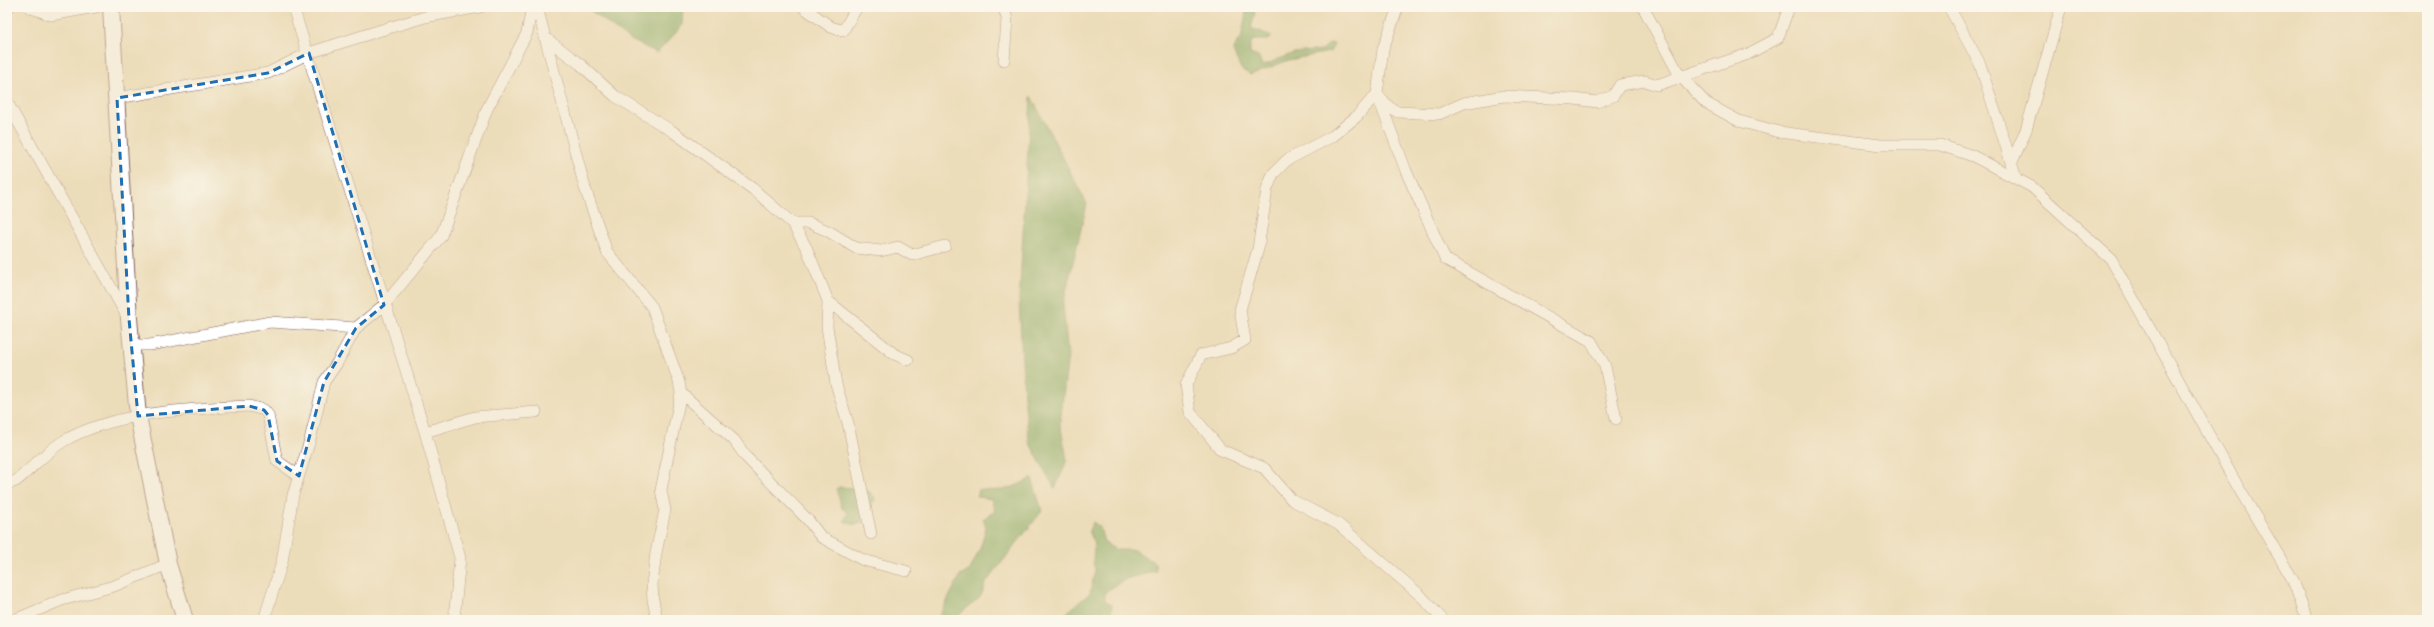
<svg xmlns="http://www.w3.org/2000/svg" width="2434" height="627" font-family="'Comic Neue',sans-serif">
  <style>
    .forest { fill: #79a962; stroke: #626446 }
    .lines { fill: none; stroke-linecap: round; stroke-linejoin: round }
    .street-casing { stroke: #83625d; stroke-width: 12 }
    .secondary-casing { stroke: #83625d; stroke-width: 18 }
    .street { stroke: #fff; stroke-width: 11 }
    .secondary { stroke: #fff; stroke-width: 16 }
    .marked { fill: none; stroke: #1f6fb2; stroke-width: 3; stroke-dasharray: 8 5; stroke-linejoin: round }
  </style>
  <rect width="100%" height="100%" fill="#fbf7ec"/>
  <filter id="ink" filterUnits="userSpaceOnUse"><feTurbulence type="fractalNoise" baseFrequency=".025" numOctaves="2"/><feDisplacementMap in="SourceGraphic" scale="8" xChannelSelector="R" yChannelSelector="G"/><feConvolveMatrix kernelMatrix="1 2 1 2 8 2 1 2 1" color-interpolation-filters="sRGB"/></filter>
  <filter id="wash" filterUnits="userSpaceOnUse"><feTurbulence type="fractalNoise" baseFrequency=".012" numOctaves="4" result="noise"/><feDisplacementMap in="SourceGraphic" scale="16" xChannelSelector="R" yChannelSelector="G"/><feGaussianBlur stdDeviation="0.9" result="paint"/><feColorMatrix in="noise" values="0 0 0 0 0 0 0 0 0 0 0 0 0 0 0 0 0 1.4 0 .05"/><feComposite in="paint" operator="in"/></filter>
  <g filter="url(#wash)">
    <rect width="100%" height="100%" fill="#ecddba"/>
    <path class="forest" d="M 586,7 L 683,7 L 682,26 L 657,53 L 627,38 Z
      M 1247,7 L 1275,7 L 1272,10 L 1258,8 L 1253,10 L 1255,14 L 1251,28 L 1272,36 L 1269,40 L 1254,40 L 1250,44 L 1250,54 L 1259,57 L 1262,66 L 1294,53 L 1322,50 L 1330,43 L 1334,44 L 1330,52 L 1289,60 L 1250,75 L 1241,69 L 1233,51 L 1237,42 L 1241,39 Z
      M 1031,96 L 1087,204 L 1063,304 L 1068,356 L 1060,422 L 1067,460 L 1055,489 L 1029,442 L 1024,397 L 1019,301 Z
      M 1032,478 L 1042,511 L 985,584 C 982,606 965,603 956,620 L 937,620 L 960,576 L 970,570 L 981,546 L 986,527 L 983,519 L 995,511 L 991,499 L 977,497 L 979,489 C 1001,493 1013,488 1032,478 Z
      M 839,487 C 851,488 870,486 875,499 L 871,506 L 867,507 L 862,523 L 855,525 L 844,521 L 848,513 L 842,508 L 836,489 Z
      M 1093,522 L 1100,527 L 1104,542 L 1111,547 L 1118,550 L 1135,550 L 1155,563 L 1156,571 L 1126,579 L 1105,592 L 1105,600 L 1112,605 L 1111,613 L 1104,611 L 1098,616 L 1090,613 L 1088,617 L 1091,620 L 1039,620 L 1057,619 L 1064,615 L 1090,593 L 1095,570 L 1093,562 L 1094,545 L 1089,530 Z"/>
  </g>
  <g filter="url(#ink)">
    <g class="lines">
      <g class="street-casing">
        <path id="street" d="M 29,7 L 51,15 L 96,7
          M 293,7 L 425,432 L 460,558 L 454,620
          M 537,7 L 585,188 L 607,252 L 652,307 L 679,382 L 681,393 L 661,490 L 665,510 L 656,553 L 652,584 L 653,600 L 657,620
          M 803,7 L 831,27 L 843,31 L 857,7
          M 1004,7 L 1007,19 L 1004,60
          M 1398,7 L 1383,49 L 1377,94 L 1406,171 L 1445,259 L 1591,341 L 1605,366 L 1616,419
          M 1643,7 L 1680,76 L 1706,103 L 1739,121 L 1779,132 L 1880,145 L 1940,145 L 1973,156 L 2032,187 L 2111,259 L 2238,487 L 2293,580 L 2307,620
          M 1949,7 L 1980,64 L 2016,178
          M 7,8 L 9,7
          M 544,37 L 580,64 L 615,96 L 672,131 L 753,189 L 792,223 L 807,249 L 828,301 L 894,354 L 908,360
          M 117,98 L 268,73 L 309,53 L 375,32 L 425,17 L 480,7
          M 7,102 L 127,316
          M 2011,164 L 2026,130 L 2061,7
          M 792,223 L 809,223 L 828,231 L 856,248 L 881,251 L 898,247 L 912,255 L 945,246
          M 828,301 L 827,327 L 836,384 L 848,423 L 871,534
          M 132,345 L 150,345 L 270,322 L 356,328 L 384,305 L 441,236 L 487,109 L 527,33 L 532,7
          M 681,393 L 734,440 L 746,457 L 808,520 L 821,537 L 863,560 L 906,571
          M 425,432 L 475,417 L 536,412
          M 7,484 L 16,481 C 31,469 46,452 62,442 C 114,411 191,409 249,406 L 264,410 L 268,415 L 277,461 L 299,476
          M 14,620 L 62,600 L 114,586 L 168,564
          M 264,620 L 282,562 L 293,495 L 310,440 L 324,382 L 337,363 L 356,328
          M 1443,620 L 1421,596 L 1338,524 L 1292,500 L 1264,468 L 1221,450 L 1190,412 L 1186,385 L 1201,355 L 1231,348 L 1245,340 L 1240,310 L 1258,249 L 1267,189 L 1273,174 L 1287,160 L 1333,136 L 1356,117 L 1377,94 L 1390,108 L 1398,112 L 1439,114 L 1464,103 L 1504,96 L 1574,99 L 1597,102 L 1613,96 L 1620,85 L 1645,81 L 1657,85 L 1748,54 L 1778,38 L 1789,7"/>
      </g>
      <g class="secondary-casing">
        <path id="secondary" d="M 111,7 L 129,319 L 138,416 L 168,564 L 185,620"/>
      </g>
      <use href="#street" class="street"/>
      <use href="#secondary" class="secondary"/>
    </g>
  </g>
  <path d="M0 0H2434V627H0ZM 309,53 L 384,305 L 356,328 L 324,382 L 299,476 L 277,461 L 268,415 L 264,410 L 249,406 L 138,416 L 129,319 L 117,98 L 268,73 Z" fill="#ecddba" fill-opacity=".55" fill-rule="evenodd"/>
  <path class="marked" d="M 309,53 L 384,305 L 356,328 L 324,382 L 299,476 L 277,461 L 268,415 L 264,410 L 249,406 L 138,416 L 129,319 L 117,98 L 268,73 Z"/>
  <rect width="2434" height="627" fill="none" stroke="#fbf7ec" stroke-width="24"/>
</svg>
